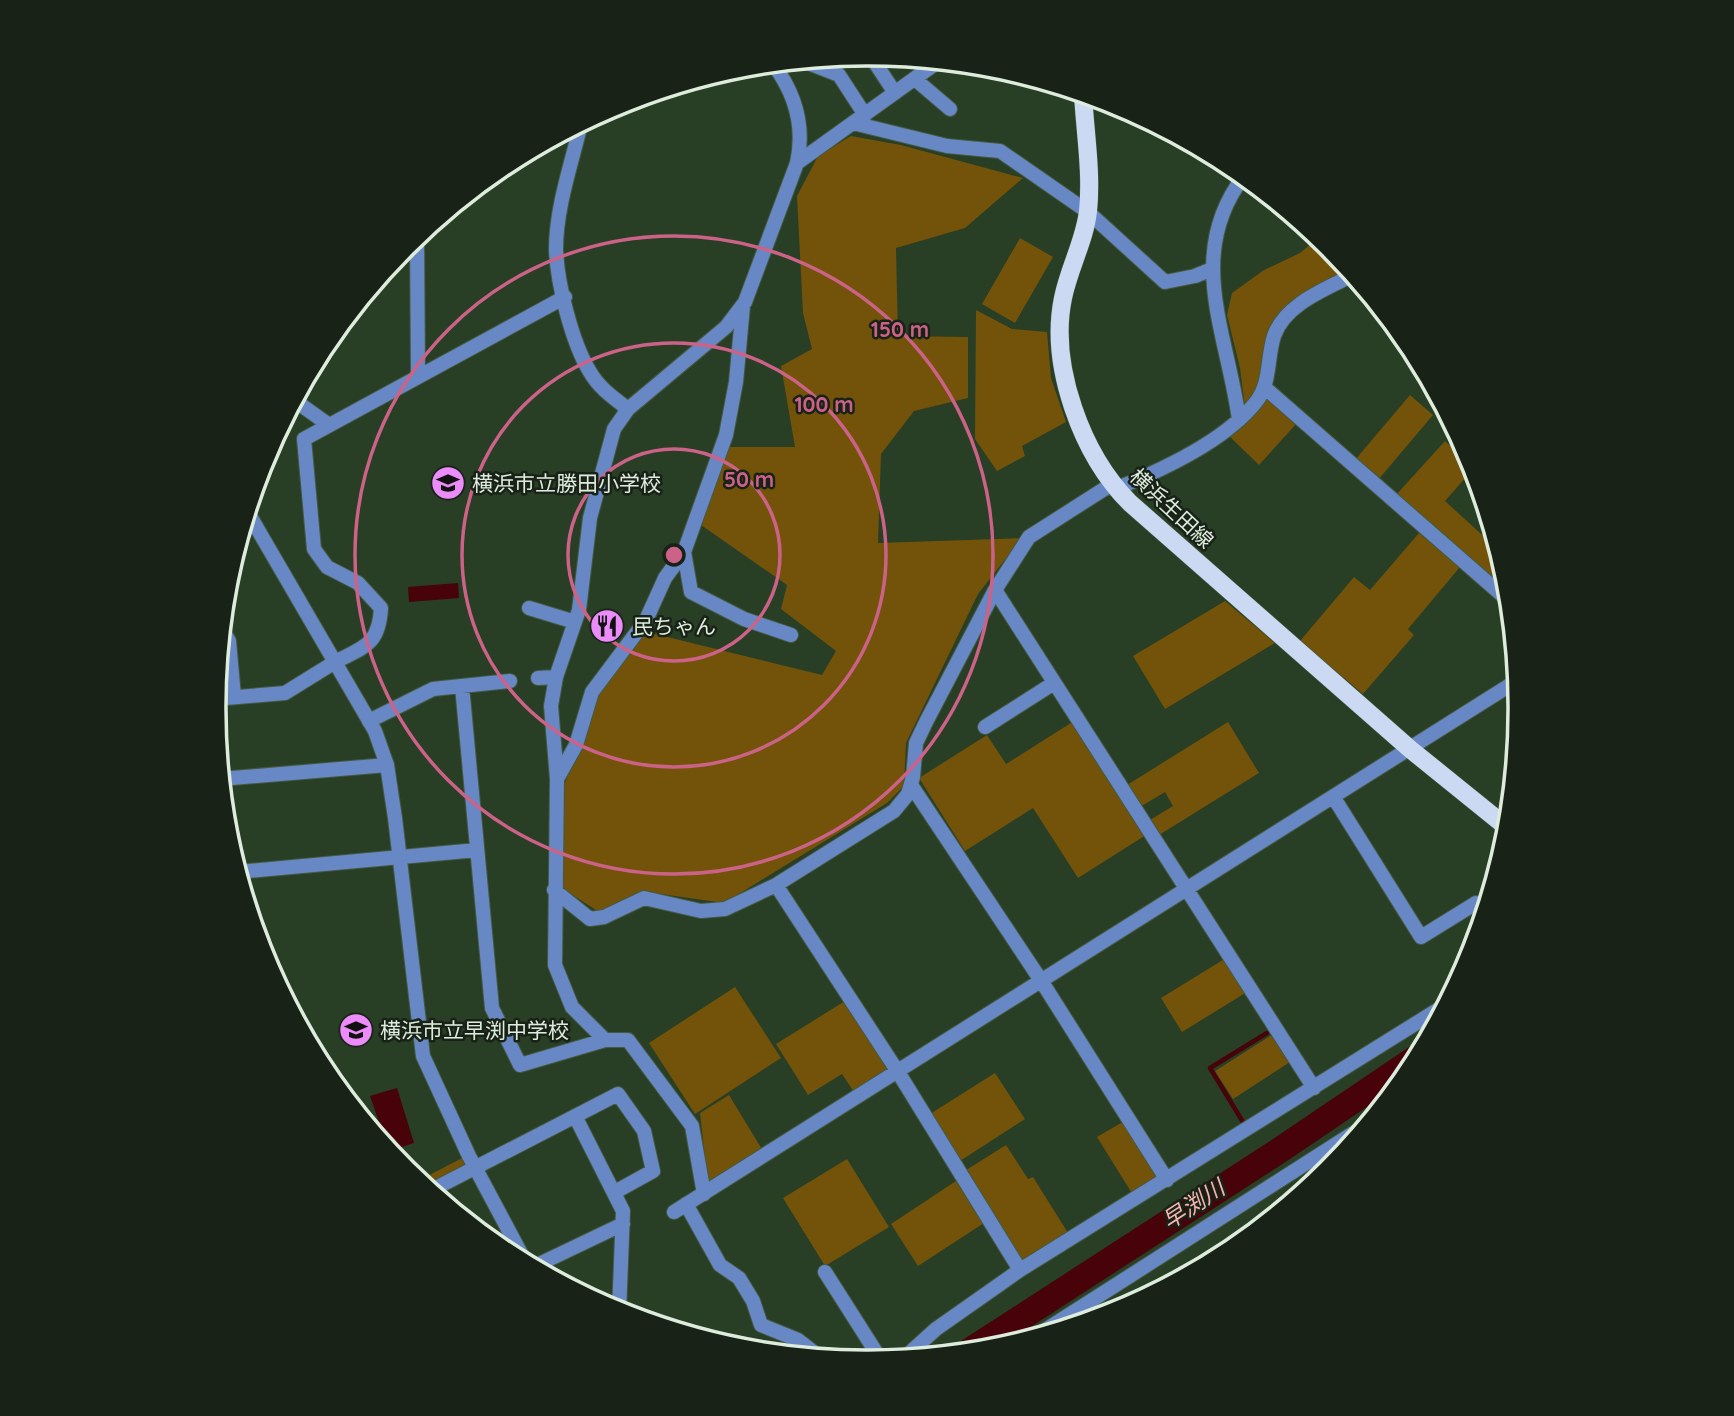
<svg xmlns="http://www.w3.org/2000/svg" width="1734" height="1416" font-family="Quicksand,'Noto Sans JP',sans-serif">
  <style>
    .green { fill: #725309 }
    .water { fill: #47020a }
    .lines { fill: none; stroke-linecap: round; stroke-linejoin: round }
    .stream { stroke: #47020a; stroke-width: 4.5 }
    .river { stroke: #47020a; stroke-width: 26 }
    .minor-casing { stroke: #455a42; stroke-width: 16 }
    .tertiary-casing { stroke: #455a42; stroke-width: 16 }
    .primary-casing { stroke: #455a42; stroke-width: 19 }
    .minor { stroke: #6788c5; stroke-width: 14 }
    .tertiary { stroke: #6788c5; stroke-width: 14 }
    .primary { stroke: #cbd9f2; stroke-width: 18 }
    .ring { fill: none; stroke: #cc6288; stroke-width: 3.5 }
    .labels { text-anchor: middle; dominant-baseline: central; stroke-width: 5; stroke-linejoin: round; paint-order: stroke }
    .poi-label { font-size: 21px; fill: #deecdd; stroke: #182217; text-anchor: start }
    .street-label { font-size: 21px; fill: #deecdd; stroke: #182217 }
    .water-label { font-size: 23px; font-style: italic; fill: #f7b5b2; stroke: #182217 }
    .rim { fill: none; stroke: #deecdd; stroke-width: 3.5 }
    .centre { fill: #cc6288; stroke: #182217; stroke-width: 3.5 }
    .ring-label { font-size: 21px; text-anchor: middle; font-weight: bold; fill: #cc6288; stroke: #182217; stroke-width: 5; stroke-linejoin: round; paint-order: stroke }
  </style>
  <rect width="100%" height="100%" fill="#283e25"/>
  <path class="green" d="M 851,136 L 901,145 L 1023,178 L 965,228 L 896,248 L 898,336 L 968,337 L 968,398 L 914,411 L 881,454 L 878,543 L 1022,538 L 978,594 L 906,743 L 904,786 L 887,803 L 724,903 L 647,892 L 599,912 L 560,887 L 565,783 L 597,694 L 643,631 L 822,675 L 836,651 L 781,609 L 787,585 L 701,525 L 725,447 L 795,447 L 781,366 L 812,349 L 803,313 L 797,196 L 818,156 Z
    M 1020,238 L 1053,257 L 1015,323 L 982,304 Z
    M 1325,242 L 1349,269 L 1266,342 L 1256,390 L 1245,407 L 1240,368 L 1227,315 L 1232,293 L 1264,270 L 1300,253 L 1311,244 L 1315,249 Z
    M 976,310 L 1012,329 L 1047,332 L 1051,378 L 1066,422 L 1022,446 L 1025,456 L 997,471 L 975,439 Z
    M 1410,395 L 1433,415 L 1378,480 L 1355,460 Z
    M 1266,397 L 1298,422 L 1259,465 L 1228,435 Z
    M 1445,441 L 1474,468 L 1445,501 L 1490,542 L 1495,538 L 1508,581 L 1501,589 L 1396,495 Z
    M 1419,533 L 1460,567 L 1408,629 L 1414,635 L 1363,694 L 1300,641 L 1354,577 L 1370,590 Z
    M 1225,601 L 1275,643 L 1165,709 L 1133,656 Z
    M 1074,721 L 1146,835 L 1078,878 L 1033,808 L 965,851 L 919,778 L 987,735 L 1006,764 Z
    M 1228,722 L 1259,773 L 1159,835 L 1150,820 L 1173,806 L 1165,792 L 1140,807 L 1127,785 Z
    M 1226,958 L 1247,992 L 1182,1032 L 1161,998 Z
    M 735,987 L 781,1058 L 695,1114 L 649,1043 Z
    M 845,1001 L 888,1071 L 854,1092 L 842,1074 L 808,1095 L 776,1044 Z
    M 1273,1034 L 1290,1062 L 1233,1099 L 1215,1071 Z
    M 995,1073 L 1025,1119 L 960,1161 L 930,1114 Z
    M 729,1095 L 763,1151 L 708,1186 L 700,1113 Z
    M 1126,1120 L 1161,1178 L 1133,1195 L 1097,1137 Z
    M 1006,1145 L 1028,1179 L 1033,1177 L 1070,1236 L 1022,1266 L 963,1172 Z
    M 464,1157 L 469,1167 L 429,1190 L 418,1181 Z
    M 847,1159 L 889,1227 L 825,1266 L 783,1198 Z
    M 956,1181 L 984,1223 L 918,1266 L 891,1224 Z"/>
  <path class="water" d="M 458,583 L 459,598 L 409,602 L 408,587 Z
    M 397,1088 L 414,1143 L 389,1151 L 370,1096 Z"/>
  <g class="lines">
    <path class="stream" d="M 1243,1122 L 1210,1068 L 1267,1033"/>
    <path class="river" d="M 968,1352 L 1280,1150 L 1419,1056"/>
    <g class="minor-casing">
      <path id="minor" d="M 870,55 L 895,93
        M 803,61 L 839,75 L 865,115
        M 826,70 L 850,56
        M 916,80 L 950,109
        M 853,123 L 947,146 L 1000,151 L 1088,212 L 1165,282 L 1195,276 L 1212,269
        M 797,163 L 939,61
        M 1264,387 L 1510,602
        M 1239,420 C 1228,335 1184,254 1244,176
        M 1115,489 C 1160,471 1226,440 1256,402 C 1271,383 1267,357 1274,336 C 1285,304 1326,289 1353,275
        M 241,529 L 253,522
        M 684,552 L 691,592 L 744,619 L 791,635
        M 995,590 L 1314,1088
        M 529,608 L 575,622
        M 221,627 L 229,641 L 234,697
        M 538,678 L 556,677
        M 462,686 L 492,1008 L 520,1065 L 605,1040 L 628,1040 L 692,1126 L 704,1194
        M 214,699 L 285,693 L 335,662
        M 369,721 L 433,689 L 510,681
        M 985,727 L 1054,683
        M 220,779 L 387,765
        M 557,779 L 576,745 L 592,692 L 646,620 L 665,578 L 684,552 L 726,435 L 736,382 L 743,306
        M 911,785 L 1042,982 L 1167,1180
        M 1334,798 L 1421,937 L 1476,903 L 1483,917
        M 237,872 L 477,850
        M 776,885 L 898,1072 L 1020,1270 L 936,1329 L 904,1358
        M 554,890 L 590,919 L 604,917 L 644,898 L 701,911 L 725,909 L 776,885 L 894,811 L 908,794 L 913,777 L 916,743 L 926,722 L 995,590 L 1029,537 L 1112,484
        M 605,1040 L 572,1007 L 555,965 L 557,779 L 551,706 L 556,677 L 579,610 L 590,518 L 614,429 L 628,409 L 726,327 L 745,302 L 797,163 C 805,126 795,93 773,64
        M 575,1116 L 623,1211 L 619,1313
        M 430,1191 L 618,1094 L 644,1131 L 653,1171 L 615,1192
        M 686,1204 L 720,1265 L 739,1278 L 753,1301 L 761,1325 L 798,1340 L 820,1357
        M 674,1212 L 1518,680
        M 533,1267 L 623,1224
        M 1020,1270 L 1447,1004
        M 825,1272 L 881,1360
        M 1036,1336 L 1366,1125"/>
    </g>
    <g class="tertiary-casing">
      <path id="tertiary" d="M 581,123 C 572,163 556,207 556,249 C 557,283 572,343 590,372 C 599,388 614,398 628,409
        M 417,236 L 418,375
        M 294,400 L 329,425
        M 247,511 L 375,731 L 387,765 L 395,818 L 423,1056 L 469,1156 L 526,1263
        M 335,662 C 364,647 379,645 381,608 L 358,583 L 327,567 L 314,549 L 304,439 L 565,297"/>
    </g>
    <g class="primary-casing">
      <path id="primary" d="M 1083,94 C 1085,132 1092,173 1088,211 C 1085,240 1069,268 1063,298 C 1049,366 1082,455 1130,503 L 1410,749 L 1509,829"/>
    </g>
    <use href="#minor" class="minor"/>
    <use href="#tertiary" class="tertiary"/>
    <use href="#primary" class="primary"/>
  </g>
  <g class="ring">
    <circle cx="674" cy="555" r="106"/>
    <circle cx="674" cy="555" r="212"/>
    <circle cx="674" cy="555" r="319"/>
  </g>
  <defs>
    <g id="school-disc" transform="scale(1.75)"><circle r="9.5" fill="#ec8cfa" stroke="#182217"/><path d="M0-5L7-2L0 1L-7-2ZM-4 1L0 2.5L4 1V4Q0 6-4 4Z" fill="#111"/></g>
    <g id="restaurant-disc" transform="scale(1.75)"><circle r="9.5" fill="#ec8cfa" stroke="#182217"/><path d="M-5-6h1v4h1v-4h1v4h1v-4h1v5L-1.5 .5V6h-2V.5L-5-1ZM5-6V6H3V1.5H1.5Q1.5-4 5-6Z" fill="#111"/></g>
  </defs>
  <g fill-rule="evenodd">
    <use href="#school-disc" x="448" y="483"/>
    <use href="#restaurant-disc" x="607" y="626"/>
    <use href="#school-disc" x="356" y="1030"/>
  </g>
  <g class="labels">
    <g class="poi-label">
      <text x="472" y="483">横浜市立勝田小学校</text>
      <text x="632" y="626">民ちゃん</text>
      <text x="380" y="1030">横浜市立早渕中学校</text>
    </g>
    <g class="street-label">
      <text transform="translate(1172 508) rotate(43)">横浜生田線</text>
    </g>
    <g class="water-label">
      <text transform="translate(1193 1204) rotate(-33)">早渕川</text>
    </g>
  </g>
  <path d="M0 0H1734V1416H0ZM867 66H867A641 641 0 0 1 1508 707V709A641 641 0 0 1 867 1350H867A641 641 0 0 1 226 709V707A641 641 0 0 1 867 66Z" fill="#182217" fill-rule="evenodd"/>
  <path class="rim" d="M867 66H867A641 641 0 0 1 1508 707V709A641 641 0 0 1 867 1350H867A641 641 0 0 1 226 709V707A641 641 0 0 1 867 66Z"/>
  <circle cx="674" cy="555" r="10" class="centre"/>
  <g class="ring-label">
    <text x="900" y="337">150 m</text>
    <text x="824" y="412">100 m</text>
    <text x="749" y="487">50 m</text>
  </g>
</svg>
